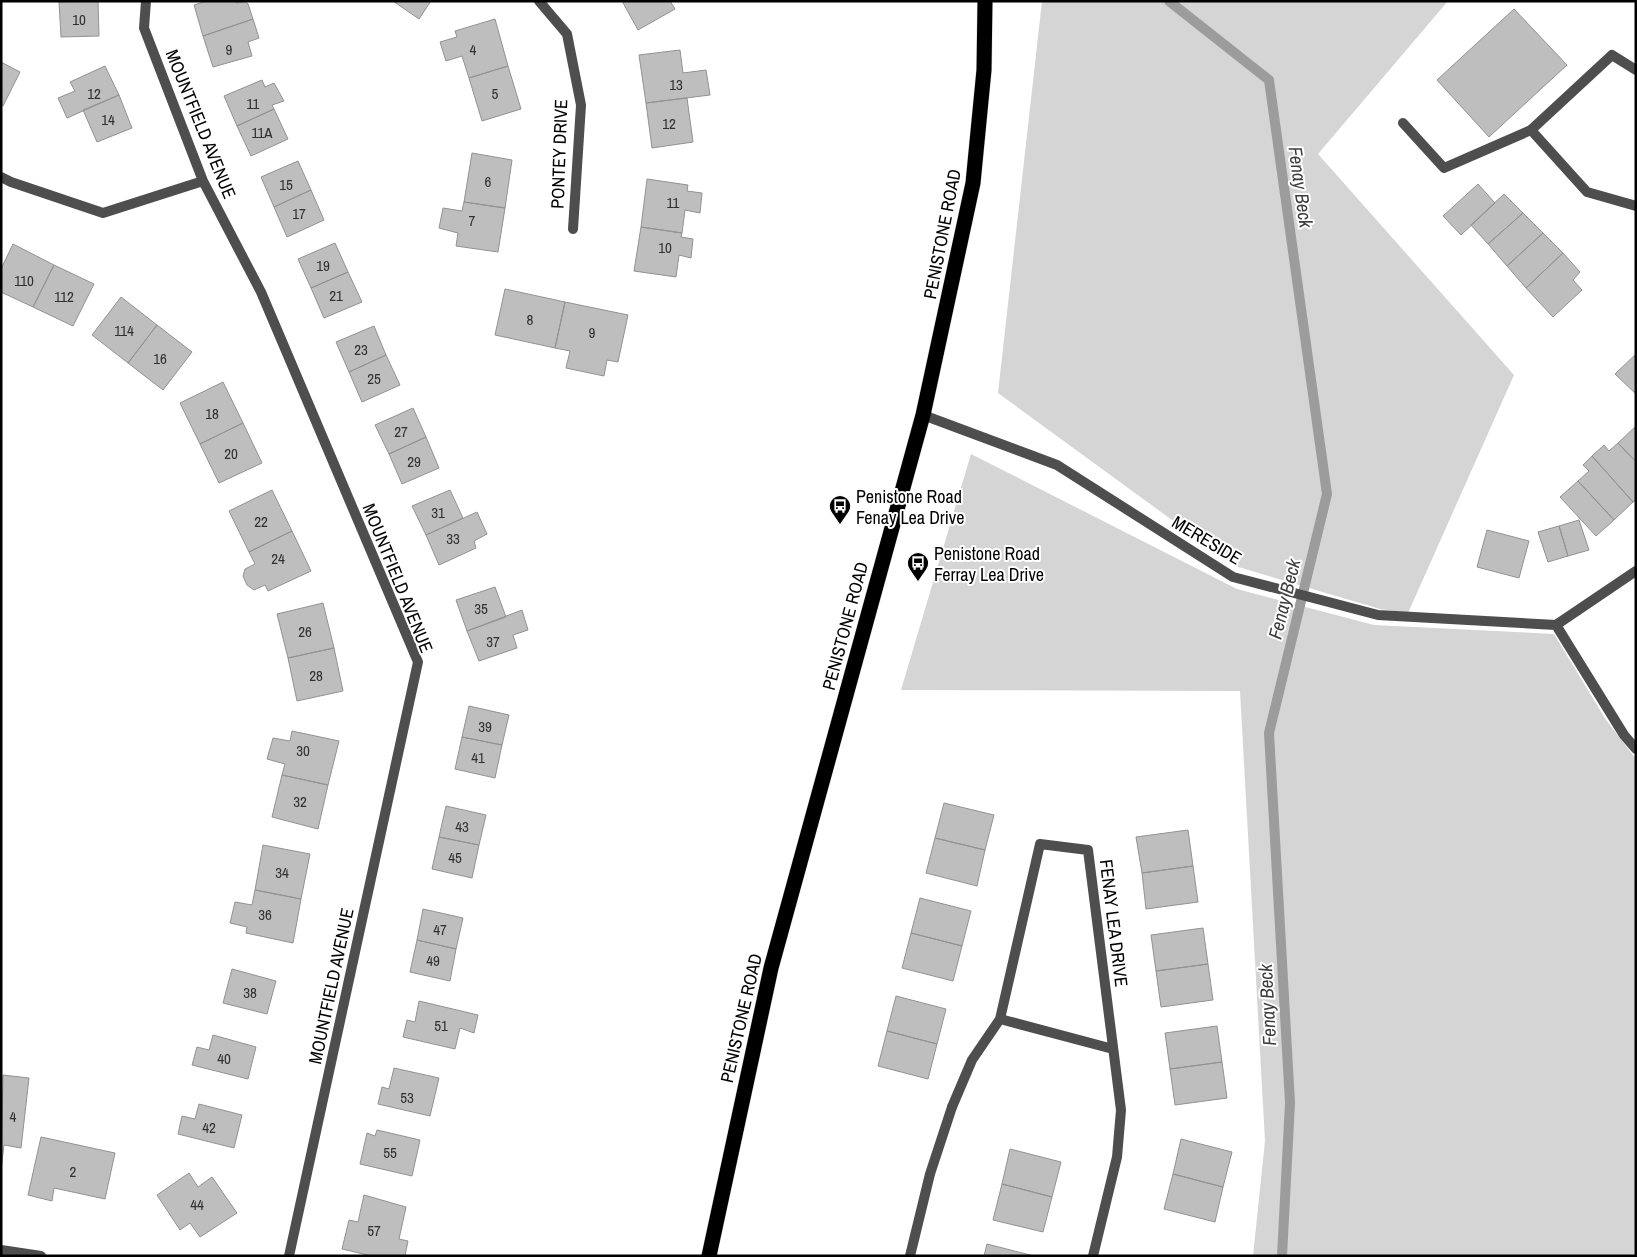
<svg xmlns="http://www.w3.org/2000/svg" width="1637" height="1257" font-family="'Archivo Narrow',sans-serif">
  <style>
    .green { fill: #d5d5d5 }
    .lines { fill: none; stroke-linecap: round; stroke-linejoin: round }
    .stream { stroke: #9c9c9c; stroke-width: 10 }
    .building { fill: #bebebe; stroke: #929292 }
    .highway-casing { stroke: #dbdbdb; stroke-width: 16 }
    .lane { stroke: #4e4e4e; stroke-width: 10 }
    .street { stroke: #4e4e4e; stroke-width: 10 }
    .highway { stroke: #000; stroke-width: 15 }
    .labels { text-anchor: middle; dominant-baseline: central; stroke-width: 4; stroke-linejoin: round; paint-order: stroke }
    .number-label { font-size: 15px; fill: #303030 }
    .street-label { font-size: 18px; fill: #000; stroke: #fff }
    .poi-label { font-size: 18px; fill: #000; stroke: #fff; text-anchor: start }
    .water-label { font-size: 19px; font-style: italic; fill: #3d3d3d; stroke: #fff }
  </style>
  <rect width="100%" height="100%" fill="#fff"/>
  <path class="green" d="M 1042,1 L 1448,1 L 1318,154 L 1514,375 L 1408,613 L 1380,609 L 1235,566 L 998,393 Z
    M 971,454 L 1237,589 L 1374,625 L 1554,634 L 1606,720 L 1636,759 L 1636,1256 L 1253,1256 L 1265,1141 L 1240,691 L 901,690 Z"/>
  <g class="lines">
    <path class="stream" d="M 1169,1 L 1269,80 L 1327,494 L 1269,733 L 1290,1103 L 1282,1256"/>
  </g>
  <path class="building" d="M 98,1 L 99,36 L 61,37 L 59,2 Z
    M 207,1 L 236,1 L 236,3 L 245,1 L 248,4 L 253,19 L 203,36 L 194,5 Z
    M 393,1 L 431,1 L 419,19 Z
    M 622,1 L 670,1 L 675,9 L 638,30 Z
    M 1514,9 L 1567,65 L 1489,137 L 1437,80 Z
    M 253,19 L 259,38 L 248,42 L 252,56 L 213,67 L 203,36 Z
    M 495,19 L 508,66 L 469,78 L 462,56 L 446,61 L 440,42 L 457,37 L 455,31 Z
    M 680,50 L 683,73 L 706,70 L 710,95 L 646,103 L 639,55 Z
    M 1,62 L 20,72 L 3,106 L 1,105 Z
    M 105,66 L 119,95 L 67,118 L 58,98 L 75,91 L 70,82 Z
    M 508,66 L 521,109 L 482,121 L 469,78 Z
    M 262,80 L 265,87 L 274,83 L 284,101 L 272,105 L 274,109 L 237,126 L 224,96 Z
    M 119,95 L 132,128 L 97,142 L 83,110 Z
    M 687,98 L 693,142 L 652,148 L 646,103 Z
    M 274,109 L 288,139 L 251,156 L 237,126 Z
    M 472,153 L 512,160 L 505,208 L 464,202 Z
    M 298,161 L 311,190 L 274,207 L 261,177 Z
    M 647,179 L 688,185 L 687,191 L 702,193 L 700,213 L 685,210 L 682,233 L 641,227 Z
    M 1478,184 L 1495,203 L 1461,235 L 1443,216 Z
    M 311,190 L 324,220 L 287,237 L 274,207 Z
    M 1504,194 L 1523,213 L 1488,244 L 1471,225 Z
    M 464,202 L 505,208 L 498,252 L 456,246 L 458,233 L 439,228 L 443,208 L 462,211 Z
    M 1523,213 L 1543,233 L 1507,266 L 1488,244 Z
    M 641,227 L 682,233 L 681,237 L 693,239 L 691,258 L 679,255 L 676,277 L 634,271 Z
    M 1543,233 L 1563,253 L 1526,288 L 1507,266 Z
    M 335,243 L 348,272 L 311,288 L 298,259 Z
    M 13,244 L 54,265 L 33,307 L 1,292 L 1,269 Z
    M 1563,253 L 1580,272 L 1573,280 L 1582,290 L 1553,317 L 1526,288 Z
    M 54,265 L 94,284 L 73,326 L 33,307 Z
    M 348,272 L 362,302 L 324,318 L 311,288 Z
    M 505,289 L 565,302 L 555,348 L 495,335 Z
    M 121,297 L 157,325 L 128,363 L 92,335 Z
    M 565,302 L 628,315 L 618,362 L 607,360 L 604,376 L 566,368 L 570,351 L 555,348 Z
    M 157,325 L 192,352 L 163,390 L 128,363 Z
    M 374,326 L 386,355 L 349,372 L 336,342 Z
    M 1636,354 L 1636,394 L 1615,374 Z
    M 386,355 L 400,385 L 362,402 L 349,372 Z
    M 223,382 L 243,423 L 200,444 L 180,403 Z
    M 413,408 L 426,437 L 389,454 L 375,425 Z
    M 243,423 L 262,463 L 219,483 L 200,444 Z
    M 1636,426 L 1636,462 L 1618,443 Z
    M 426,437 L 439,468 L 402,484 L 389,454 Z
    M 1618,443 L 1636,462 L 1636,500 L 1633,502 L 1592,456 L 1604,445 L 1609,451 Z
    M 1592,456 L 1633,502 L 1614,520 L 1578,481 L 1589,471 L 1583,465 Z
    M 1578,481 L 1614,520 L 1596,536 L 1560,497 Z
    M 272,490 L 292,531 L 249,552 L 229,511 Z
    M 450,490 L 463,518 L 426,535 L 412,506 Z
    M 477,512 L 487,534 L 474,541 L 476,548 L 439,565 L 426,535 Z
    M 1579,520 L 1589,550 L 1568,556 L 1559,526 Z
    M 1559,526 L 1568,556 L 1548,562 L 1538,532 Z
    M 1487,530 L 1529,541 L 1519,578 L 1477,567 Z
    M 292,531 L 311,571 L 268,591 L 265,585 L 254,590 L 247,585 L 243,576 L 245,569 L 255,564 L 249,552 Z
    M 495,587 L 506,617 L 467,631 L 456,600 Z
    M 323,603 L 334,648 L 288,658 L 277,614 Z
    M 522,610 L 528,630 L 513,635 L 517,648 L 479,661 L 467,631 Z
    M 334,648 L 343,691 L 297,701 L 288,658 Z
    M 469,706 L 509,715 L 502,745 L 462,737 Z
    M 292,731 L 339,741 L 328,785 L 282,775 L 285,764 L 267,759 L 273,738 L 290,741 Z
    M 462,737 L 502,745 L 495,778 L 455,769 Z
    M 282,775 L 328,785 L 318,829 L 272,817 Z
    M 944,803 L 994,815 L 985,850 L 935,838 Z
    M 446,806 L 486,815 L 479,845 L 439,837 Z
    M 1188,830 L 1193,866 L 1142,873 L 1136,837 Z
    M 439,837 L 479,845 L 472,878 L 432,869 Z
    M 935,838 L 985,850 L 977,886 L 926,873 Z
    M 263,845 L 310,854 L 301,899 L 255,890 Z
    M 1193,866 L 1198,902 L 1146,909 L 1142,873 Z
    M 255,890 L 301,899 L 293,943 L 246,933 L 247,927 L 230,923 L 235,902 L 252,905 Z
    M 920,898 L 971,911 L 962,946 L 911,933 Z
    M 423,909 L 463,918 L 456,949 L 417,940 Z
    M 1203,928 L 1208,964 L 1156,971 L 1151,935 Z
    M 911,933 L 962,946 L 953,981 L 902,968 Z
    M 417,940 L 456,949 L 450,981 L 410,972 Z
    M 1208,964 L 1213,1000 L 1161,1007 L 1156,971 Z
    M 232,969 L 276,981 L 267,1014 L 223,1003 Z
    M 896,996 L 946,1009 L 937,1044 L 887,1031 Z
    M 419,1001 L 478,1015 L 474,1033 L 460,1028 L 455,1049 L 403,1037 L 407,1020 L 415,1022 Z
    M 1217,1026 L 1222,1062 L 1170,1069 L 1165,1033 Z
    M 887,1031 L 937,1044 L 928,1079 L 878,1066 Z
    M 213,1035 L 256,1047 L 248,1079 L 192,1065 L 197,1047 L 209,1050 Z
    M 1222,1062 L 1227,1098 L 1175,1105 L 1170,1069 Z
    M 394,1068 L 439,1078 L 430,1116 L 378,1104 L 382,1087 L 389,1089 Z
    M 3,1075 L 29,1078 L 21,1148 L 4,1145 L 1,1170 Z
    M 199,1104 L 242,1115 L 234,1148 L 178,1134 L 182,1116 L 195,1119 Z
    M 377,1130 L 420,1140 L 412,1176 L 360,1164 L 367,1133 L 375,1136 Z
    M 41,1137 L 115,1153 L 105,1199 L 54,1188 L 52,1201 L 28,1195 Z
    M 1181,1139 L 1232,1152 L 1223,1187 L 1173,1174 Z
    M 1010,1149 L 1061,1162 L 1052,1197 L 1002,1184 Z
    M 189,1173 L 198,1187 L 212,1177 L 237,1213 L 200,1237 L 190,1223 L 180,1230 L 157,1195 Z
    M 1173,1174 L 1223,1187 L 1215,1222 L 1164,1209 Z
    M 1002,1184 L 1052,1197 L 1043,1232 L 993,1220 Z
    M 364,1195 L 406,1207 L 399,1239 L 408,1241 L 405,1256 L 372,1256 L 342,1249 L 349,1220 L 358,1222 Z
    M 987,1244 L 1034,1256 L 984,1256 Z"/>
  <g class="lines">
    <g class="highway-casing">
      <path id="highway" d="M 709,1256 L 771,968 L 923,415 L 973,183 L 984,70 L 985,1"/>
    </g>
    <path class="lane" d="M 1403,123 L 1444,168 L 1531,130 L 1612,55 L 1636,70
      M 910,1256 L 930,1174 L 952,1107"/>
    <path class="street" d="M 146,1 L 144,28 L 203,181 L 261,292 L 418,662 L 289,1256
      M 539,1 L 567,34 L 581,105 L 573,229
      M 1531,130 L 1587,192 L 1636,206
      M 1,177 L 11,182 L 103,213 L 203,181
      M 923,415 L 1057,465 L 1233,577 L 1378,615 L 1556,625 L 1636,571
      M 1556,625 L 1624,735 L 1636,749
      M 1000,1019 L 1113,1049
      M 952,1107 L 972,1060 L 1000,1019 L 1040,844 L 1088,850 L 1121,1110 L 1117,1157 L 1093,1256
      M 1,1250 L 41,1256"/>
    <use href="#highway" class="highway"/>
  </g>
  <defs>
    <g id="bus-pin" transform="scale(1.125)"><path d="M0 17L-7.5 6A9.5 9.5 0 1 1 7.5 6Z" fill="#000" stroke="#fff"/><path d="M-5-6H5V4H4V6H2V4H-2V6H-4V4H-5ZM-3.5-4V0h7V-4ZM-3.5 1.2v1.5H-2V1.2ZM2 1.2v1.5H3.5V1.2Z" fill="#fff"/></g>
  </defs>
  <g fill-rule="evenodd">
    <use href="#bus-pin" x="840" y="506"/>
    <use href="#bus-pin" x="918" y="563"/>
  </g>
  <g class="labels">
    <g class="number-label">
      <text x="79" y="19">10</text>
      <text x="229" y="49">9</text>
      <text x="473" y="49">4</text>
      <text x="676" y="84">13</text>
      <text x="94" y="93">12</text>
      <text x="495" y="93">5</text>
      <text x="253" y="103">11</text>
      <text x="108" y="119">14</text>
      <text x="669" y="123">12</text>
      <text x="262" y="132">11A</text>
      <text x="488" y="181">6</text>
      <text x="286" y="184">15</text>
      <text x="673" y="202">11</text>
      <text x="299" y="213">17</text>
      <text x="472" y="220">7</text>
      <text x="665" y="247">10</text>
      <text x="323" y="265">19</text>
      <text x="24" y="280">110</text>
      <text x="336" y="295">21</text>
      <text x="64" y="296">112</text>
      <text x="530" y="319">8</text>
      <text x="124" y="330">114</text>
      <text x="592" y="332">9</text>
      <text x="361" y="349">23</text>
      <text x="160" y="358">16</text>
      <text x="374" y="378">25</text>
      <text x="212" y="413">18</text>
      <text x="401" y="431">27</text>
      <text x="231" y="453">20</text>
      <text x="414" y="461">29</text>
      <text x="438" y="512">31</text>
      <text x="261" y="521">22</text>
      <text x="453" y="538">33</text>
      <text x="278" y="558">24</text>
      <text x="481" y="608">35</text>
      <text x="305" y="631">26</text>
      <text x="493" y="641">37</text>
      <text x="316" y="675">28</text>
      <text x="485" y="726">39</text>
      <text x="303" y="750">30</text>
      <text x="478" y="757">41</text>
      <text x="300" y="801">32</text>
      <text x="462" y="826">43</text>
      <text x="455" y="857">45</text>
      <text x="282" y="872">34</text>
      <text x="265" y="914">36</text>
      <text x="440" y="929">47</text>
      <text x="433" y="960">49</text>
      <text x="250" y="992">38</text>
      <text x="441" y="1025">51</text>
      <text x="224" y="1058">40</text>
      <text x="407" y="1097">53</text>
      <text x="13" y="1116">4</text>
      <text x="209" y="1127">42</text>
      <text x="390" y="1152">55</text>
      <text x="73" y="1171">2</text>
      <text x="197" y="1204">44</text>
      <text x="374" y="1230">57</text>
    </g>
    <g class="street-label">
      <text transform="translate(201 124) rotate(68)">MOUNTFIELD AVENUE</text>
      <text transform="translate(559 154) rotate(-88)">PONTEY DRIVE</text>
      <text transform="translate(942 234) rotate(-79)">PENISTONE ROAD</text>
      <text transform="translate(1207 540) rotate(31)">MERESIDE</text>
      <text transform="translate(398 578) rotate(68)">MOUNTFIELD AVENUE</text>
      <text transform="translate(845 626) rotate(-75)">PENISTONE ROAD</text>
      <text transform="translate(1114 923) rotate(83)">FENAY LEA DRIVE</text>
      <text transform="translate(331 986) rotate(-78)">MOUNTFIELD AVENUE</text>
      <text transform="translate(741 1018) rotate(-77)">PENISTONE ROAD</text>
    </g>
    <g class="poi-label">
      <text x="856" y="496">Penistone Road<tspan x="856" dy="21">Fenay Lea Drive</tspan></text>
      <text x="934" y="553">Penistone Road<tspan x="934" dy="21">Ferray Lea Drive</tspan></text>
    </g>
    <g class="water-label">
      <text transform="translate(1301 187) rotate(82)">Fenay Beck</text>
      <text transform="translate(1284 599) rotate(-76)">Fenay Beck</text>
      <text transform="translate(1267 1005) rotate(-93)">Fenay Beck</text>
    </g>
  </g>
  <rect width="1637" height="1257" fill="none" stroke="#000000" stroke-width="5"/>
</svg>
